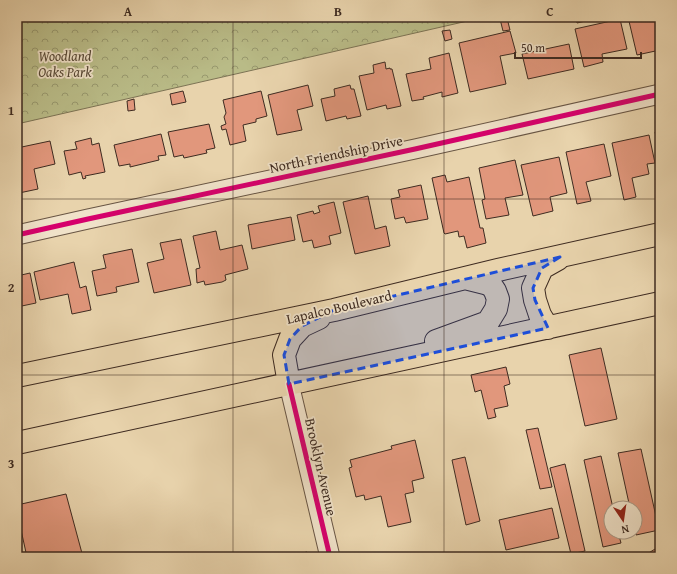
<svg xmlns="http://www.w3.org/2000/svg" width="677" height="574" font-family="'Gentium Book Plus',serif">
  <style>
    .forest { fill: url(#forest-crowns); stroke: #7c7354 }
    .building { fill: #e1977c; stroke: #3e2b21 }
    .lines { fill: none; stroke-linecap: round; stroke-linejoin: round }
    .minor-casing { stroke: #685544; stroke-width: 21 }
    .primary-casing { stroke: #3e2b21; stroke-width: 24 }
    .minor { stroke: #f0e2c9; stroke-width: 19 }
    .primary { stroke: #e8d3ac; stroke-width: 22 }
    .cycleway-casing { stroke: #f0e2c9; stroke-width: 8 }
    .cycleway { stroke: #d6006c; stroke-width: 5 }
    .marked { fill: #1d4ed8; fill-opacity: 0.2; stroke: #1d4ed8; stroke-width: 3; stroke-dasharray: 8 5; stroke-linejoin: round }
    .grid { fill: none; stroke: #3e2b21; stroke-width: 1; stroke-opacity: 0.55 }
    .labels { text-anchor: middle; dominant-baseline: central; stroke-width: 3.5; stroke-linejoin: round; paint-order: stroke }
    .park-label { font-size: 14px; font-style: italic; fill: #574835; stroke: #f0e2c9 }
    .street-label { font-size: 14px; fill: #3e2b21; stroke: #f0e2c9 }
    .neatline { fill: none; stroke: #3e2b21; stroke-width: 1.5 }
    .grid-label { font-size: 13px; text-anchor: middle; font-weight: bold; fill: #3e2b21 }
  </style>
  <defs>
    <pattern id="forest-crowns" width="20" height="18" patternUnits="userSpaceOnUse"><rect width="20" height="18" fill="#b9bb87"/><path d="M2 6a3 3 0 1 1 6 0M12 15a3 3 0 1 1 6 0" fill="none" stroke="#98986e"/></pattern>
  </defs>
  <rect width="100%" height="100%" fill="#e8d3ac"/>
  <filter id="stains"><feTurbulence type="fractalNoise" baseFrequency=".005" numOctaves="4"/><feColorMatrix values="0 0 0 0 .2 0 0 0 0 .09 0 0 0 0 .02 0 0 0 .5 -.17"/></filter>
  <radialGradient id="worn" r=".72"><stop offset=".6" stop-color="#630" stop-opacity="0"/><stop offset="1" stop-color="#630" stop-opacity=".3"/></radialGradient>
  <path class="forest" d="M 17,17 L 485,17 L 17,124 Z"/>
  <path class="building" d="M 576,17 L 590,17 L 590,20 L 577,23 Z
    M 628,17 L 660,17 L 660,50 L 637,55 Z
    M 507,18 L 510,30 L 503,31 L 500,19 Z
    M 620,19 L 627,49 L 602,54 L 603,62 L 584,67 L 575,29 Z
    M 450,30 L 452,39 L 445,41 L 442,31 Z
    M 510,31 L 516,53 L 500,56 L 506,84 L 470,92 L 459,43 Z
    M 569,44 L 574,69 L 528,79 L 522,54 Z
    M 449,53 L 458,93 L 442,97 L 442,92 L 423,97 L 424,99 L 412,101 L 406,74 L 431,69 L 429,58 Z
    M 385,62 L 386,69 L 390,68 L 390,69 L 392,69 L 401,106 L 387,109 L 386,105 L 367,110 L 359,76 L 374,73 L 373,65 Z
    M 308,85 L 313,106 L 297,110 L 302,130 L 277,135 L 268,95 Z
    M 350,85 L 351,89 L 354,89 L 361,116 L 347,119 L 346,116 L 326,121 L 321,99 L 335,96 L 334,89 Z
    M 183,91 L 186,102 L 172,105 L 170,94 Z
    M 261,91 L 267,116 L 256,119 L 256,122 L 243,125 L 246,141 L 230,145 L 226,129 L 222,130 L 221,126 L 226,124 L 224,117 L 226,113 L 223,100 Z
    M 134,99 L 135,110 L 128,111 L 127,101 Z
    M 209,124 L 215,148 L 206,150 L 207,153 L 184,158 L 183,155 L 174,157 L 168,132 Z
    M 660,130 L 660,155 L 655,132 Z
    M 161,134 L 166,155 L 158,156 L 159,160 L 130,167 L 130,164 L 119,166 L 114,145 Z
    M 649,135 L 655,163 L 647,164 L 649,174 L 632,178 L 636,197 L 624,200 L 612,143 Z
    M 91,138 L 92,145 L 99,143 L 105,172 L 85,176 L 86,178 L 83,179 L 81,172 L 69,175 L 64,151 L 77,149 L 75,142 Z
    M 50,141 L 55,164 L 34,169 L 38,189 L 19,193 L 17,182 L 17,148 Z
    M 604,144 L 611,176 L 586,182 L 591,201 L 577,204 L 566,152 Z
    M 559,157 L 567,193 L 550,197 L 553,211 L 533,216 L 521,165 Z
    M 515,160 L 523,195 L 505,198 L 509,215 L 486,219 L 482,200 L 485,199 L 479,168 Z
    M 445,175 L 447,182 L 469,177 L 480,228 L 483,228 L 486,243 L 467,248 L 464,236 L 459,237 L 458,231 L 445,234 L 444,233 L 432,178 Z
    M 421,185 L 428,219 L 406,223 L 404,217 L 395,219 L 391,199 L 400,197 L 398,190 Z
    M 368,196 L 375,229 L 386,226 L 390,246 L 355,254 L 343,202 Z
    M 334,202 L 341,233 L 329,236 L 331,244 L 314,248 L 312,240 L 303,242 L 297,215 L 313,211 L 314,214 L 320,212 L 318,206 Z
    M 291,217 L 295,240 L 252,249 L 248,225 Z
    M 216,231 L 220,250 L 242,245 L 248,269 L 225,275 L 226,280 L 222,282 L 205,285 L 204,281 L 197,283 L 196,269 L 200,268 L 193,236 Z
    M 181,239 L 191,285 L 154,293 L 147,263 L 164,259 L 160,243 Z
    M 132,249 L 139,282 L 116,287 L 117,292 L 97,296 L 92,271 L 106,268 L 103,255 Z
    M 74,262 L 80,288 L 86,286 L 91,310 L 72,314 L 68,294 L 40,300 L 34,272 Z
    M 30,273 L 36,303 L 17,307 L 17,276 Z
    M 601,348 L 617,419 L 585,426 L 569,355 Z
    M 506,367 L 510,384 L 504,386 L 508,406 L 494,409 L 496,417 L 488,419 L 481,390 L 475,392 L 471,375 Z
    M 538,428 L 552,487 L 540,489 L 526,430 Z
    M 415,440 L 424,478 L 412,481 L 414,492 L 405,494 L 411,522 L 388,527 L 381,496 L 365,500 L 364,495 L 356,497 L 349,468 L 352,467 L 350,460 L 392,449 L 391,446 Z
    M 641,449 L 659,530 L 636,535 L 635,508 L 630,508 L 618,453 Z
    M 601,456 L 613,508 L 611,508 L 611,532 L 618,532 L 621,543 L 603,547 L 584,460 Z
    M 465,457 L 480,521 L 466,525 L 452,460 Z
    M 565,464 L 585,551 L 571,554 L 550,468 Z
    M 66,494 L 83,557 L 27,557 L 17,512 L 17,505 Z
    M 552,508 L 559,538 L 506,550 L 499,520 Z
    M 660,546 L 660,557 L 642,557 Z
    M 307,552 L 308,557 L 284,557 Z"/>
  <g class="lines">
    <g class="minor-casing">
      <path id="minor" d="M 17,235 L 88,219 L 415,149 L 660,94
        M 289,384 L 330,557"/>
    </g>
    <g class="primary-casing">
      <path id="primary" d="M 548,328 L 540,315 L 535,300 L 533,288 L 542,268 L 558,259
        M 436,341 L 488,322 L 496,309 L 498,299 L 495,291 L 491,285 L 485,283 L 465,278
        M 17,376 L 334,310 L 498,270 L 660,234
        M 289,384 L 284,355 L 290,339 L 302,326 L 319,318
        M 17,443 L 660,303"/>
    </g>
    <use href="#minor" class="minor"/>
    <use href="#primary" class="primary"/>
    <g class="cycleway-casing">
      <path id="cycleway" d="M 17,235 L 88,219 L 415,149 L 660,94
        M 289,384 L 330,557"/>
    </g>
    <use href="#cycleway" class="cycleway"/>
  </g>
  <path class="marked" d="M 560,257 L 542,268 L 533,288 L 535,300 L 548,328 L 289,384 L 284,355 L 290,339 L 302,326 L 334,310 Z"/>
  <path class="grid" d="M 233,17 L 233,557M 444,17 L 444,557M 17,199 L 660,199M 17,375 L 660,375"/>
  <g class="labels">
    <g class="park-label">
      <text x="65" y="56">Woodland<tspan x="65" dy="16">Oaks Park</tspan></text>
    </g>
    <g class="street-label">
      <text transform="translate(336 154) rotate(-12)">North Friendship Drive</text>
      <text transform="translate(339 307) rotate(-13)">Lapalco Boulevard</text>
      <text transform="translate(321 467) rotate(77)">Brooklyn Avenue</text>
    </g>
  </g>
  <rect width="677" height="574" fill="none" stroke="#e8d3ac" stroke-width="44"/>
  <g transform="translate(623 520) rotate(167)"><circle r="19" fill="#f0e2c9" stroke="#a99986"/>
  <path d="M0-3L7 15L0 10L-7 15Z" fill="#8f2418"/>
  <text y="-6" font-size="11" font-weight="bold" text-anchor="middle" fill="#3e2b21">N</text>
  </g>
  <path d="M515 52v6h126v-6" fill="none" stroke="#3e2b21" stroke-width="2"/>
  <text x="521" y="52" font-size="12" fill="#3e2b21" stroke="#f0e2c9" stroke-width="3" paint-order="stroke">50 m</text>
  <rect x="22" y="22" width="633" height="530" class="neatline"/>
  <g class="grid-label">
    <text x="128" y="16">A</text>
    <text x="338" y="16">B</text>
    <text x="550" y="16">C</text>
    <text x="11" y="115">1</text>
    <text x="11" y="292">2</text>
    <text x="11" y="468">3</text>
  </g>
  <rect width="100%" height="100%" filter="url(#stains)"/>
  <rect width="100%" height="100%" fill="url(#worn)"/>
</svg>
